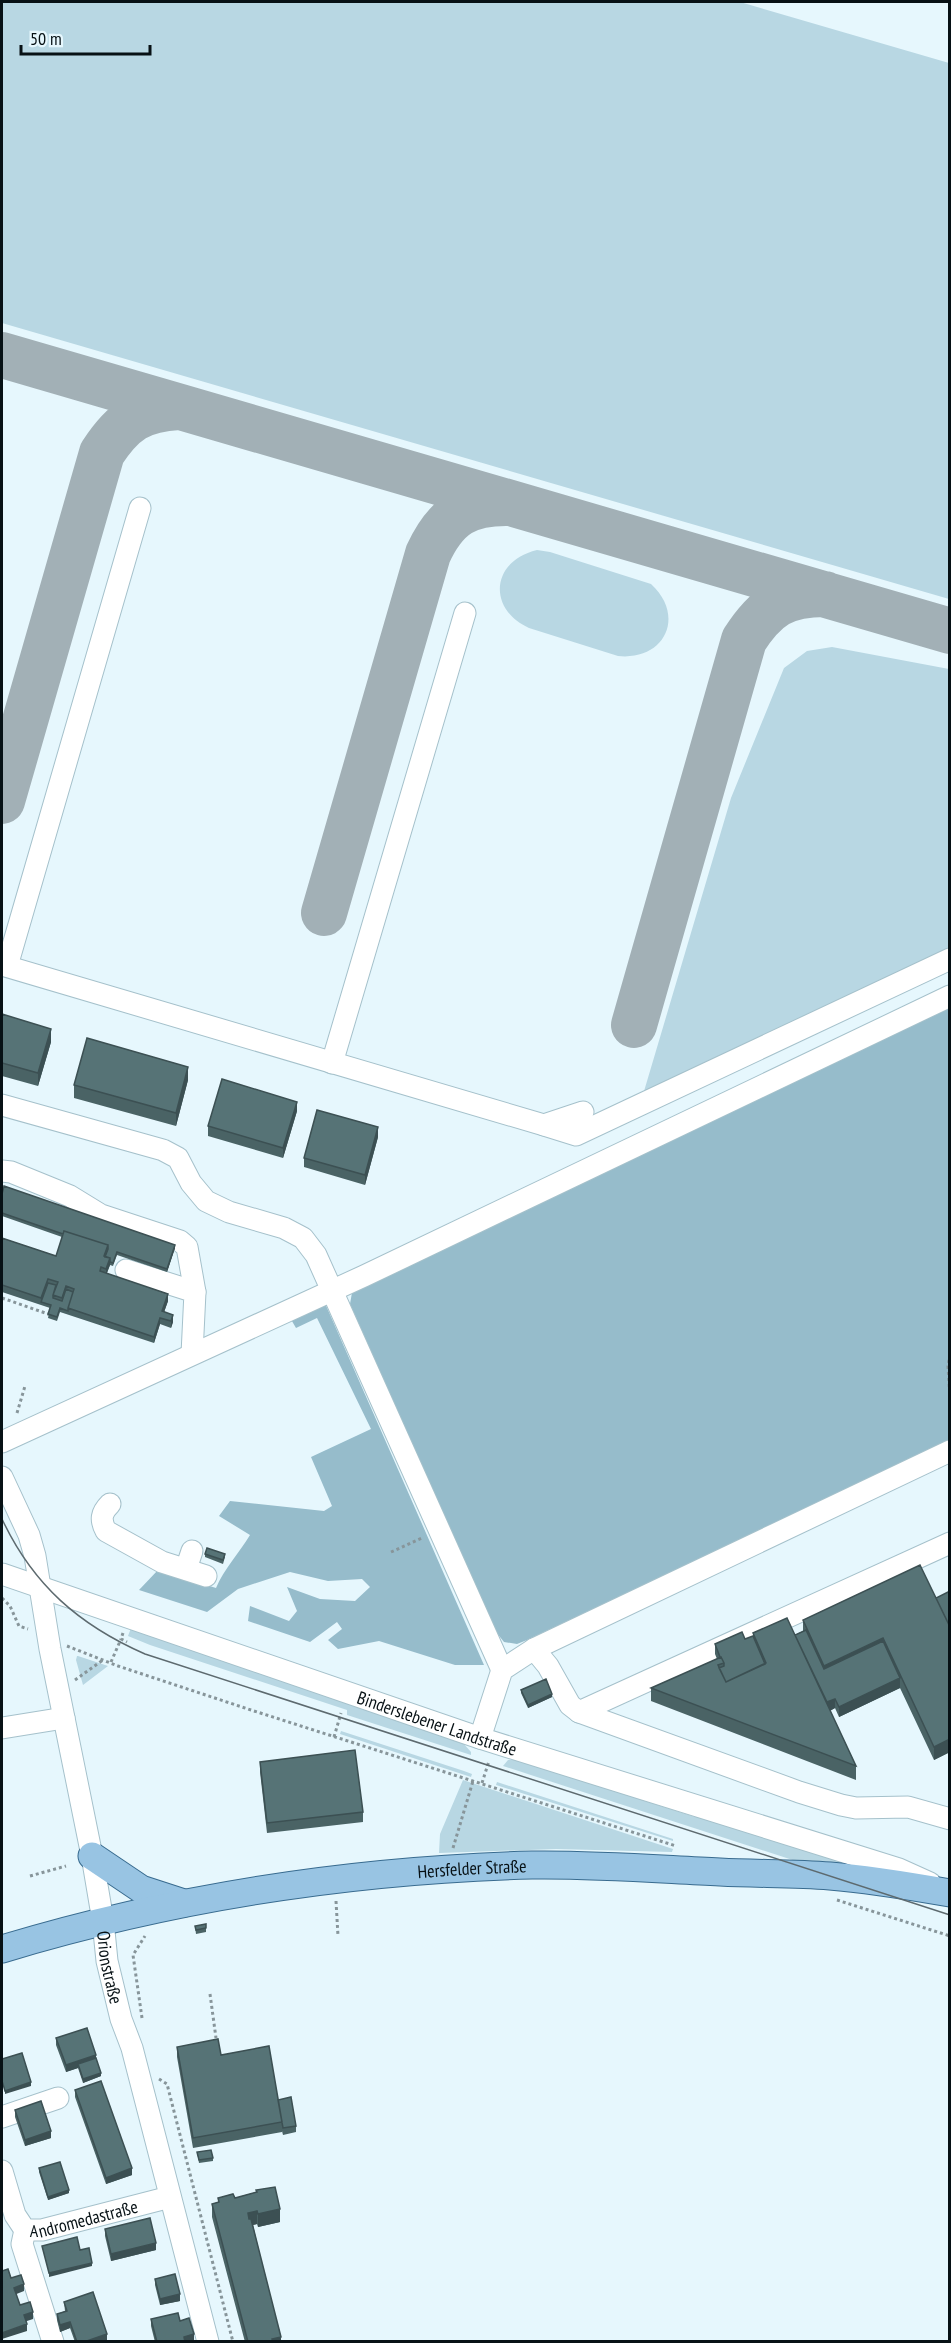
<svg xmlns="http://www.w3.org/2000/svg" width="951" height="2343" font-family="'PT Sans Narrow',sans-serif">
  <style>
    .green { fill: #b8d7e3 }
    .forest { fill: #96bccb }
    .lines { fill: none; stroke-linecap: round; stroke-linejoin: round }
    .taxiway { stroke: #a2b0b6; stroke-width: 46 }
    .minor-casing { stroke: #a5c1cb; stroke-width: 23 }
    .major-casing { stroke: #386b8f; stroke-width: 29 }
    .path { stroke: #87959a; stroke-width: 3; stroke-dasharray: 3 3; stroke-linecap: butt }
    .minor { stroke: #fff; stroke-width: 21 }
    .major { stroke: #98c4e3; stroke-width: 27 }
    .tram { stroke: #5d6a6f; stroke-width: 1.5 }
    .wall { fill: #4a6365 }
    .shaded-wall { fill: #3c5053 }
    .building { fill: #567376; stroke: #3c5053; stroke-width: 1.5 }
    .labels { text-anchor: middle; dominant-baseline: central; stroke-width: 5; stroke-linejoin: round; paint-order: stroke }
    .street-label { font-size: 18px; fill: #071115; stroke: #e6f7fd }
  </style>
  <rect width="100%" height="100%" fill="#e6f7fd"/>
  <path class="green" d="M 2,2 L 740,2 L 949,63 L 949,599 L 2,323 Z
    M 537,550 L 550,552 L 651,584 C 686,616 665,661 618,656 L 529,628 C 487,609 491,561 537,550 Z
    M 832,647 L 949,669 L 949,952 L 642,1098 L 731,798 L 784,668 L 807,651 Z
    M 131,1628 L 463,1743 L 471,1752 L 471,1755 L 347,1715 L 347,1710 L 150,1645 L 128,1636 Z
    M 77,1656 L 78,1656 L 108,1666 L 83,1685 L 76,1660 Z
    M 341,1731 L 464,1771 L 472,1774 L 471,1777 L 340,1734 Z
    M 514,1759 L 695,1817 L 711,1816 L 866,1865 L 808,1865 L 503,1766 L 508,1760 Z
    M 463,1780 L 673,1849 L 672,1852 L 556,1849 L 439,1853 L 440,1834 Z
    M 497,1782 L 673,1839 L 673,1841 L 496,1785 Z"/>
  <path class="forest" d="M 949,1004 L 949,1441 L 527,1640 L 517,1644 L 504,1642 L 496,1632 L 350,1304 L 353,1287 Z
    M 324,1301 L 484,1665 L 455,1665 L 379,1641 L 338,1649 L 328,1640 L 342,1629 L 337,1622 L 310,1642 L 248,1621 L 250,1606 L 289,1621 L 297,1611 L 287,1587 L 320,1599 L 355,1601 L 370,1587 L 362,1579 L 328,1581 L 290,1572 L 238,1589 L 207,1612 L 139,1590 L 158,1570 L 216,1588 C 224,1569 239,1553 250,1535 L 219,1516 L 230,1501 L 324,1511 L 332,1506 L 311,1457 L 371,1429 L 317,1318 L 296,1328 L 289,1316 Z"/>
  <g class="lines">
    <path class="taxiway" d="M 2,355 L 950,631
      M 2,801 L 102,453 C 123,421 140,409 179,407
      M 324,913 L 428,554 C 446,515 467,502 510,503
      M 634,1025 L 744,640 C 766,606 784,594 825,594"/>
    <g class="minor-casing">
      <g id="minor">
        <path d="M 2,965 L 544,1125 L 583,1112"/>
        <path d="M 7,966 L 140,508"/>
        <path d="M 332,1063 L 465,613"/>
        <path d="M 2,1105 L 163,1150 L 178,1158 L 191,1183 L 206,1201 L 229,1212 L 284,1228 L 303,1238 L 316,1255 L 502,1670"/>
        <path d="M 544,1125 L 576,1135 L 950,959"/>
        <path d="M 2,1171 L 11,1172 L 70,1196 L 101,1215 L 180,1241 L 187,1247 L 195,1292"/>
        <path d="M 126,1270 L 195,1292 L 192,1354"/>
        <path d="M 2,1442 L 364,1276 L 950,996"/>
        <path id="s1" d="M 2,1477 L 29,1535 L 35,1556 L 50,1649 L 92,1856 L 103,1921 L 107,1961 L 121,2019 L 132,2048 L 208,2342"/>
        <path d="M 110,1504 C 101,1513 100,1520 106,1531 L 162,1562 L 206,1576"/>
        <path d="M 186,1569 L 192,1551"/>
        <path id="s2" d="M 2,1574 L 480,1738 L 899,1869 L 930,1883"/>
        <path d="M 534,1649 L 548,1666 L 570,1705 L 579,1712 L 950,1543"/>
        <path d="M 579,1712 L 799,1792 L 841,1805 L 856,1808 L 908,1807 L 950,1819"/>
        <path d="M 2,1728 L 64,1718"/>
        <path d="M 480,1738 L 502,1670 L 534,1649 L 950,1451"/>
        <path d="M 2,2117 L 58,2098"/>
        <path id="s3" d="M 2,2171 L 15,2215 L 25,2230 L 42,2230 L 170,2197"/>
        <path d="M 25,2230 L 22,2244 L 53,2342"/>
      </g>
    </g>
    <g class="major-casing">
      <g id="major">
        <path d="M 92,1856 L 141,1889 L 184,1903"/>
        <path id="s4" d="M 2,1949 C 174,1897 352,1870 532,1865 C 595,1864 657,1869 720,1872 C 757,1874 794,1873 830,1876 C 870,1879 910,1886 950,1893"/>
      </g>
    </g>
    <path class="path" d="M 2,1298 L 51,1315
      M 950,1354 L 948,1366 L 950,1398
      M 17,1413 L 25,1386
      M 391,1552 L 422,1538
      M 2,1598 L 10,1606 L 19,1626 L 28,1629
      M 123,1633 L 121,1639 L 127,1642
      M 67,1646 L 118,1666 L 251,1710 L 676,1846
      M 111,1662 L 121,1639
      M 75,1680 L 103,1660
      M 334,1737 L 341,1713
      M 482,1783 L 489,1761
      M 453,1848 L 473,1781
      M 30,1876 L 66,1866
      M 837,1900 L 950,1936
      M 336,1901 L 338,1936
      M 210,1994 L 216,2038
      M 142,2018 L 133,1955 L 145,1936
      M 159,2079 L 167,2084 L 233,2342"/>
    <use href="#minor" class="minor"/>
    <use href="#major" class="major"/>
    <path class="tram" d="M 2,1519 C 33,1585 79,1625 145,1654 L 950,1915"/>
  </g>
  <path class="wall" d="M 2,1014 L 51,1042 L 38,1086 L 2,1076 Z
    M 188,1080 L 176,1126 L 74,1098 L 74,1085 Z
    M 297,1111 L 283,1158 L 208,1136 L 208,1126 Z
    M 378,1137 L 365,1185 L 304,1167 L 304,1158 Z
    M 2,1194 L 175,1248 L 167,1272 L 117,1255 L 113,1266 L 110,1265 L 107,1273 L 168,1301 L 164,1312 L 173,1322 L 171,1328 L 160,1324 L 154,1343 L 60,1312 L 57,1321 L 48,1318 L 50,1308 L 2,1292 L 2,1238 L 56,1256 L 62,1237 L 2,1216 Z
    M 205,1554 L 225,1557 L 223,1564 L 205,1557 Z
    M 950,1591 L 950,1752 L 934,1760 L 900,1688 L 839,1717 L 835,1708 L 830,1711 L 856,1766 L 856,1780 L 651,1701 L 651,1688 L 717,1659 L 715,1654 L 715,1644 L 745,1639 L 753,1636 L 753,1633 L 795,1635 L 803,1631 L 803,1620 L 936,1598 Z
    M 521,1690 L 552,1697 L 528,1708 L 521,1693 Z
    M 260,1762 L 363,1812 L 363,1822 L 267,1833 L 260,1772 Z
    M 195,1926 L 206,1928 L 206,1932 L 196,1934 Z
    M 56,2038 L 96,2058 L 101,2076 L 83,2083 L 78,2068 L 66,2072 L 56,2045 Z
    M 177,2047 L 221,2055 L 278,2100 L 296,2126 L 296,2132 L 283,2135 L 282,2131 L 282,2132 L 193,2148 L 177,2057 Z
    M 75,2090 L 132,2175 L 106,2184 L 75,2097 Z
    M 15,2110 L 51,2138 L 25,2146 L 15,2117 Z
    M 197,2152 L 213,2158 L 213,2161 L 199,2163 Z
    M 39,2168 L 69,2193 L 48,2200 L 39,2172 Z
    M 256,2190 L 280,2222 L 258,2227 L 257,2224 L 253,2225 L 281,2342 L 245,2342 L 212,2217 L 212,2204 L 218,2202 L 218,2198 L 235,2198 L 256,2192 Z
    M 105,2229 L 156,2250 L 111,2261 L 105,2236 Z
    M 155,2279 L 180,2301 L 160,2305 L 155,2285 Z
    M 64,2302 L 107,2341 L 104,2342 L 75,2342 L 70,2328 L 60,2332 L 57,2320 L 57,2314 L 65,2311 Z
    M 151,2319 L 180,2321 L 194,2341 L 155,2342 L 151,2326 Z"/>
  <path class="shaded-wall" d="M 51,1029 L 51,1042 L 38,1086 L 38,1073 Z
    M 188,1067 L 188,1080 L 176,1126 L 176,1113 Z
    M 297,1102 L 297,1111 L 283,1158 L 283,1148 Z
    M 378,1127 L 378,1137 L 365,1185 L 365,1175 Z
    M 175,1245 L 175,1248 L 167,1272 L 167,1269 Z
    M 110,1258 L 110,1265 L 106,1275 L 106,1269 Z
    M 168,1294 L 168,1301 L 162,1318 L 162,1311 Z
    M 173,1315 L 173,1322 L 171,1328 L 171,1321 Z
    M 160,1318 L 160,1324 L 154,1343 L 154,1337 Z
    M 883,1638 L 883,1651 L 824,1679 L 824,1666 Z
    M 900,1678 L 900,1688 L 839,1717 L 839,1707 Z
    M 552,1694 L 552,1697 L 528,1708 L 528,1705 Z
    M 835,1699 L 835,1708 L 825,1713 L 825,1703 Z
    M 950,1739 L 950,1752 L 934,1760 L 934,1747 Z
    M 96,2055 L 96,2062 L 78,2064 L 78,2068 L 66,2072 L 66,2065 Z
    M 101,2073 L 101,2076 L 83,2083 L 83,2079 Z
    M 31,2082 L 31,2086 L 5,2094 L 5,2091 Z
    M 51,2131 L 51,2138 L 25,2146 L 25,2140 Z
    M 132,2168 L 132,2175 L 106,2184 L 106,2178 Z
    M 69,2190 L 69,2193 L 48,2200 L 48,2197 Z
    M 280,2209 L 280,2222 L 258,2227 L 258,2214 Z
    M 257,2211 L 257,2224 L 248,2226 L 248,2213 Z
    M 156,2243 L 156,2250 L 111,2261 L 111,2254 Z
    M 92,2263 L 92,2266 L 49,2277 L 49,2273 Z
    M 24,2284 L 24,2291 L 14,2295 L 14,2288 Z
    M 180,2294 L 180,2301 L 160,2305 L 160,2299 Z
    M 33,2312 L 33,2319 L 24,2322 L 24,2315 Z
    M 70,2322 L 70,2328 L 60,2332 L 60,2325 Z
    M 27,2324 L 27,2331 L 2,2339 L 2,2333 Z
    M 107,2334 L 107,2341 L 104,2342 L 84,2342 Z
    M 194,2334 L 194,2341 L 184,2342 L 184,2337 Z
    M 281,2337 L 281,2342 L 272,2342 L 272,2339 Z"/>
  <path class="building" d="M 2,1014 L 51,1029 L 38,1073 L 2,1063 Z
    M 87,1038 L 188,1067 L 176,1113 L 74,1085 Z
    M 222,1079 L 297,1102 L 283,1148 L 208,1126 Z
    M 317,1110 L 378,1127 L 365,1175 L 304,1158 Z
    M 4,1186 L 175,1245 L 167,1269 L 117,1252 L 113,1263 L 110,1262 L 110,1258 L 105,1257 L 108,1249 L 108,1245 L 64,1231 L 63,1234 L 2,1213 L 2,1194 Z
    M 64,1231 L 108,1245 L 104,1256 L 110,1258 L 106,1269 L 101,1267 L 100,1271 L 168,1294 L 162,1311 L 173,1315 L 171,1321 L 160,1318 L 154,1337 L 68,1308 L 74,1289 L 66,1286 L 62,1298 L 53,1295 L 58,1282 L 48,1279 L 41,1298 L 2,1285 L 2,1238 L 56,1256 Z
    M 48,1283 L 56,1285 L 53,1295 L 53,1298 L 62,1301 L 66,1289 L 73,1292 L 68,1308 L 68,1311 L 60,1308 L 57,1317 L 48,1314 L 51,1305 L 41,1302 Z
    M 207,1548 L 225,1554 L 223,1560 L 205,1554 Z
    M 920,1565 L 950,1627 L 950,1739 L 934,1747 L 883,1638 L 824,1666 L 803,1620 Z
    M 950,1591 L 950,1627 L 936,1598 Z
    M 787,1618 L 856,1766 L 651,1688 L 721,1657 L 724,1663 L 718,1665 L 726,1682 L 766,1663 L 753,1633 Z
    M 806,1630 L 824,1669 L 883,1641 L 900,1678 L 839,1707 L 835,1699 L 827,1702 L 795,1635 Z
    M 742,1632 L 745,1639 L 753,1636 L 765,1664 L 726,1682 L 719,1668 L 724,1666 L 724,1663 L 721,1657 L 720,1657 L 715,1644 Z
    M 546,1679 L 552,1694 L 528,1705 L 521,1690 Z
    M 355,1750 L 363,1812 L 267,1823 L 260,1762 Z
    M 206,1924 L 206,1928 L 196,1930 L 195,1926 Z
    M 87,2028 L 96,2055 L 66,2065 L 56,2038 Z
    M 218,2039 L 221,2055 L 269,2046 L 282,2122 L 193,2138 L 177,2047 Z
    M 22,2053 L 31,2082 L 5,2091 L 2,2081 L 2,2059 Z
    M 96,2058 L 101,2073 L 83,2079 L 78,2064 Z
    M 101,2081 L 132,2168 L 106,2178 L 75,2090 Z
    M 291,2097 L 296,2126 L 283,2128 L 278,2100 Z
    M 41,2101 L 51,2131 L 25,2140 L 15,2110 Z
    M 211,2150 L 213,2158 L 199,2160 L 197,2152 Z
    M 60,2162 L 69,2190 L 48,2197 L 39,2168 Z
    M 275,2187 L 280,2209 L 258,2214 L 257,2211 L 248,2213 L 249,2219 L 251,2219 L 281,2337 L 272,2339 L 273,2342 L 248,2342 L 212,2204 L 219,2202 L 218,2198 L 233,2194 L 235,2198 L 257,2192 L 256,2190 Z
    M 150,2218 L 156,2243 L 111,2254 L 105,2229 Z
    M 77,2237 L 80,2250 L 89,2248 L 92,2263 L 49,2273 L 42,2246 Z
    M 8,2269 L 11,2278 L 21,2275 L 24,2284 L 14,2288 L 20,2305 L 30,2302 L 33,2312 L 24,2315 L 27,2324 L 2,2333 L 2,2271 Z
    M 175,2274 L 180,2294 L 160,2299 L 155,2279 Z
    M 93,2292 L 107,2334 L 84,2342 L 77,2342 L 70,2322 L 60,2325 L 57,2314 L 67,2311 L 64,2302 Z
    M 178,2313 L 180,2321 L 189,2318 L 194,2334 L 184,2337 L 185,2342 L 157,2342 L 151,2319 Z"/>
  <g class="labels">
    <g class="street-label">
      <text stroke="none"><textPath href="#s2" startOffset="460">Binderslebener Landstraße</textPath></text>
      <text stroke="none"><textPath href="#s4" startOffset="478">Hersfelder Straße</textPath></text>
      <text stroke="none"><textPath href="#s1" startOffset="504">Orionstraße</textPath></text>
      <text stroke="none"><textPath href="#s3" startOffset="124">Andromedastraße</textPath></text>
    </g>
  </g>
  <rect width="951" height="2343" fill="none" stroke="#071115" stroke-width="6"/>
  <path d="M21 45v9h129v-9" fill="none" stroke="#071115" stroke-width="3"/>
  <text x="30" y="45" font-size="18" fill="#071115" stroke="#e6f7fd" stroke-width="4.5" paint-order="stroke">50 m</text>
</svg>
